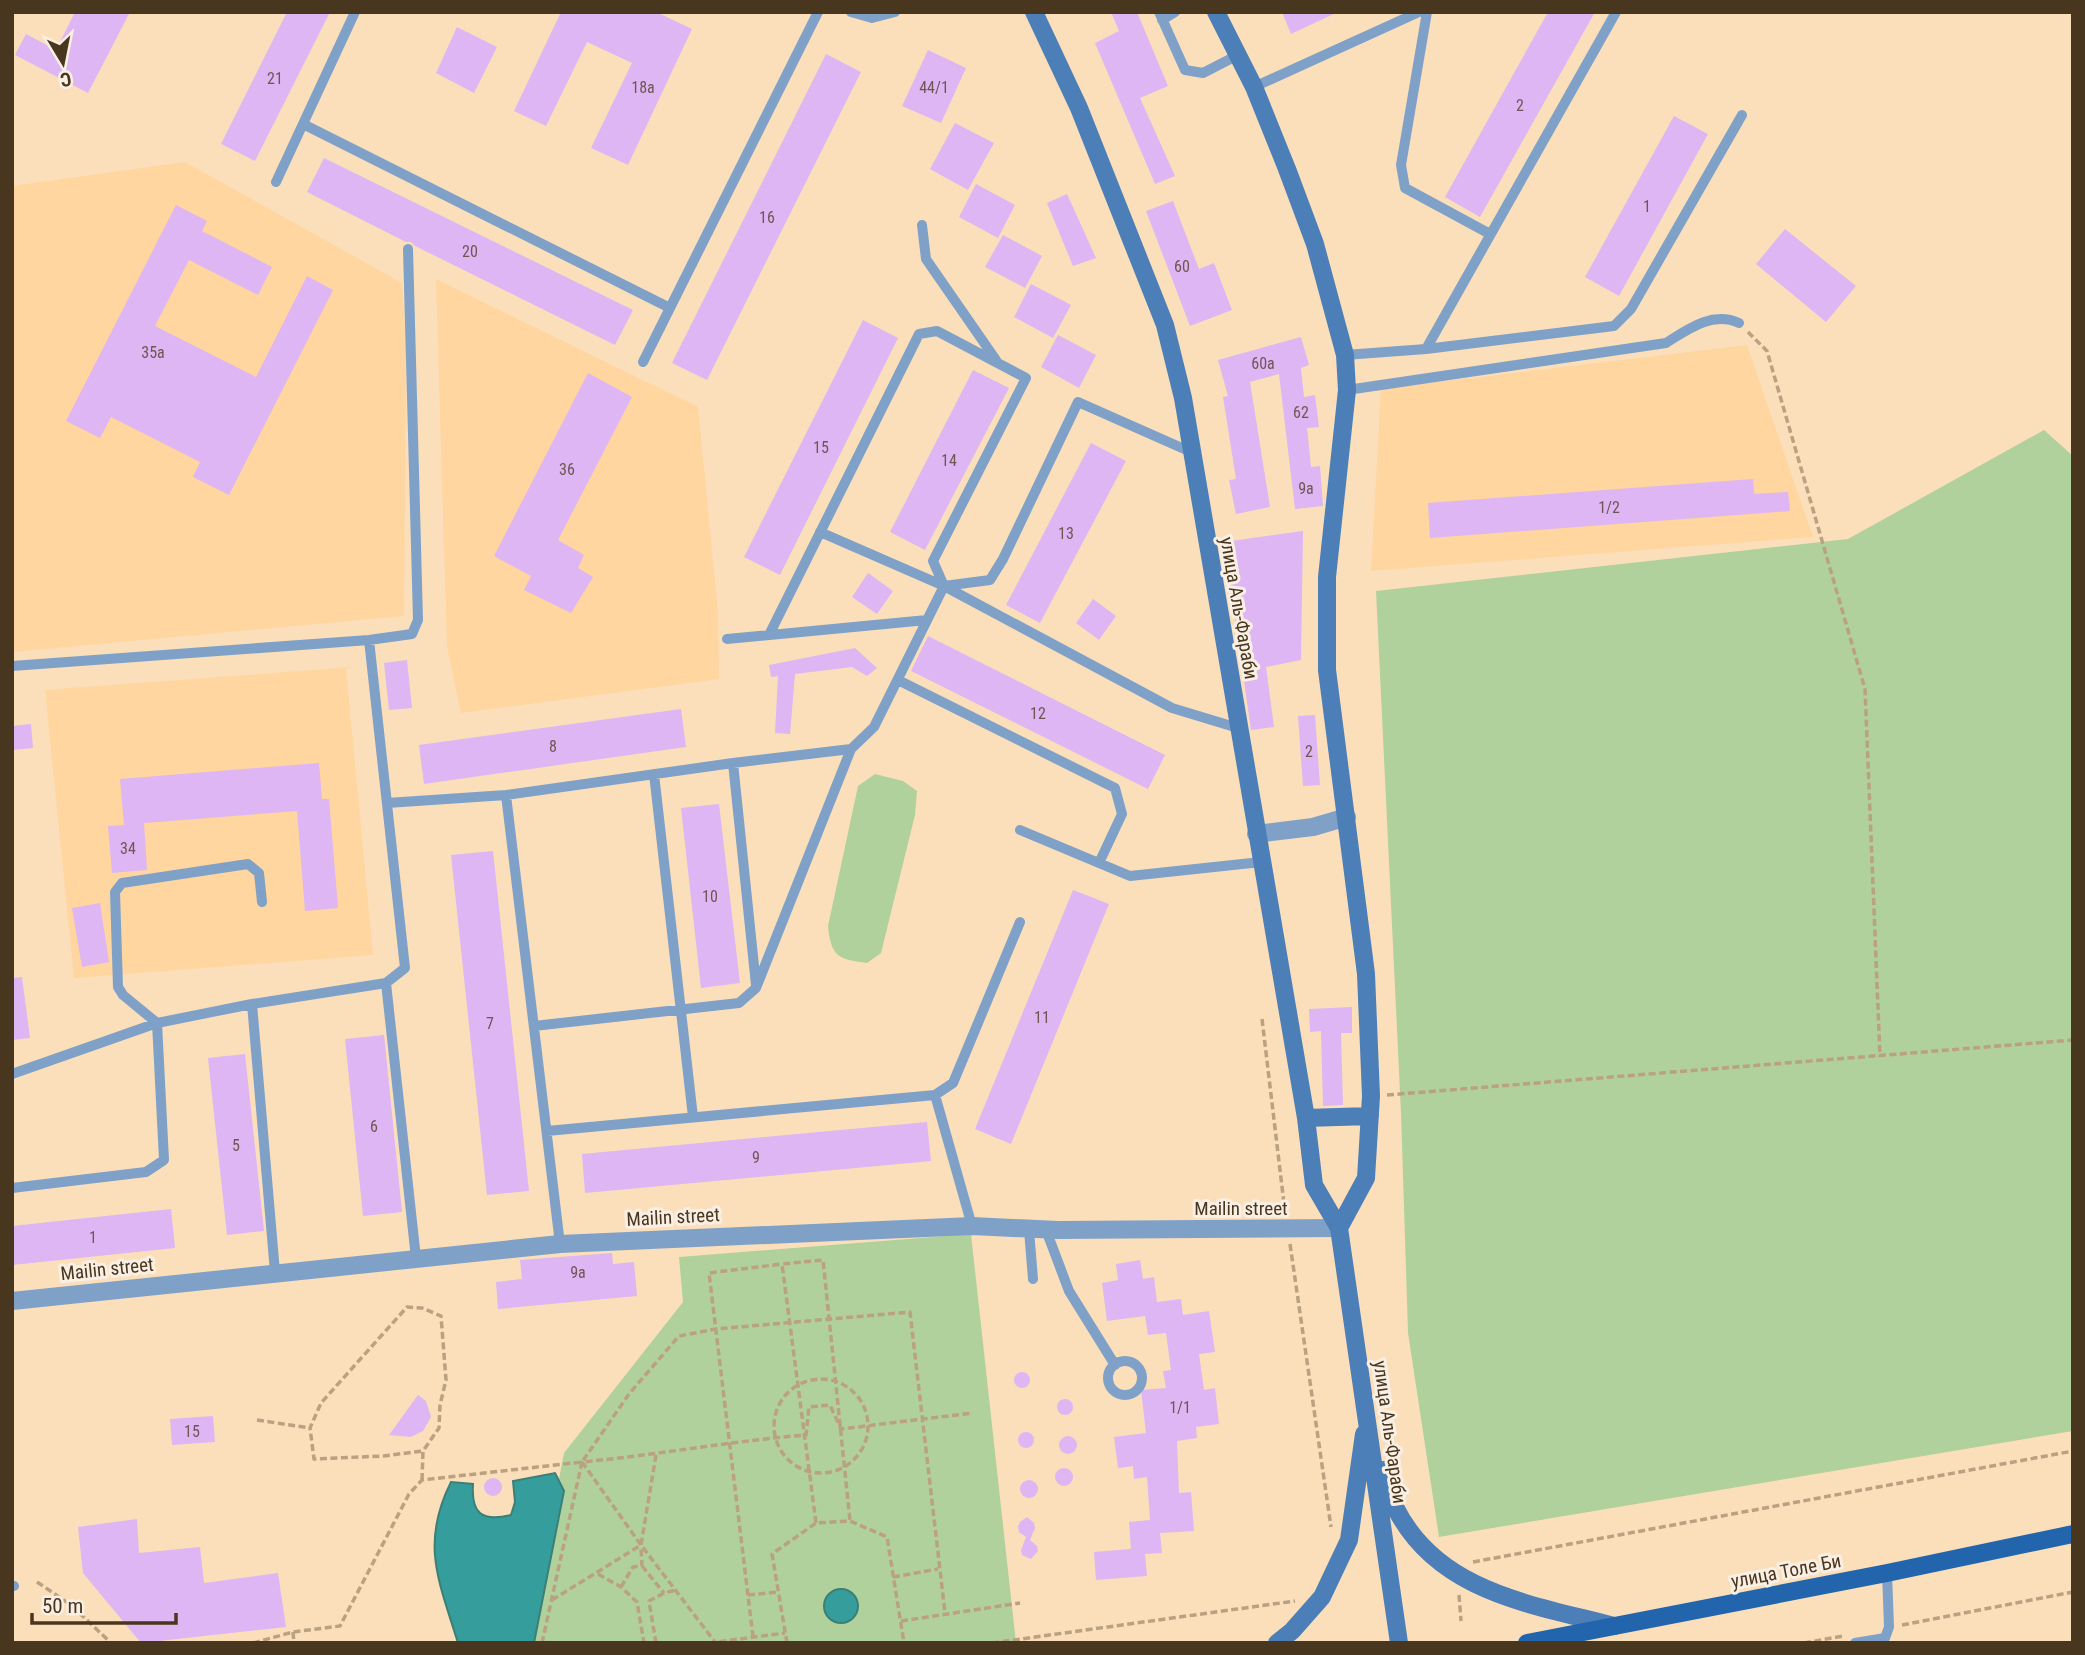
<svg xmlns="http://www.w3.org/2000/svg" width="2085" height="1655" font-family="'Roboto Condensed',sans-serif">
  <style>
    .built { fill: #ffd5a0 }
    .green { fill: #b1d19c }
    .water { fill: #359e9c; stroke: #3b7f76; stroke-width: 2 }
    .building { fill: #ddb6f3 }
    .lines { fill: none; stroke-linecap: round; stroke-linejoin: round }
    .path { stroke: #baa181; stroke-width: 3.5; stroke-dasharray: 7 3.5; stroke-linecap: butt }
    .service { stroke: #7fa1c8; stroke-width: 10 }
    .minor { stroke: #7fa1c8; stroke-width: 18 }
    .secondary { stroke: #4c7fb8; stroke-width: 18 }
    .primary { stroke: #2265ac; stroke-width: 18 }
    .labels { text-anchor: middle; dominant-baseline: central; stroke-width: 6; stroke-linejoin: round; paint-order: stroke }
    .number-label { font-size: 16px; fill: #6e5653 }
    .street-label { font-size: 19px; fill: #49361e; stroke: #f9efe4 }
  </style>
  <rect width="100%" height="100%" fill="#fbdfbb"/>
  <path class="built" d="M 185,162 L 402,283 L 406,342 L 404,616 L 12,652 L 12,186 Z
    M 436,279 L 698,407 L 718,612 L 719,679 L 461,713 L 447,647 Z
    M 1747,345 L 1813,537 L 1371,571 L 1381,389 Z
    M 353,667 L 346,669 L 373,955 L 74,978 L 45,690 Z"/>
  <path class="green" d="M 2044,430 L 2073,456 L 2073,1431 L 1439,1537 L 1408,1333 L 1401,1113 L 1376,591 L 1848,539 Z
    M 875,774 L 903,781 L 917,791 L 915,815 L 881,953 L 867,963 C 838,959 831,957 828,926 L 858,786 Z
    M 971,1234 L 1016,1643 L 527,1643 L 564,1453 L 683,1302 L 679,1257 Z"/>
  <path class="water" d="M 555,1473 L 564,1491 L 534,1643 L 458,1643 C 439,1581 420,1544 451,1482 L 473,1484 C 471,1514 482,1522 511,1515 L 515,1502 L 513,1481 Z
    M824 1606a17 17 0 1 1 34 0a17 17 0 1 1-34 0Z"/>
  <path class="building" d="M 75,12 L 130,12 L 88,93 L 15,55 L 26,34 L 56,50 Z
    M 287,12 L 330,12 L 255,161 L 221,144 Z
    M 561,12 L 656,12 L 692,29 L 628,165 L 591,148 L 632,63 L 587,42 L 546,126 L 514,111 Z
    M 1111,12 L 1137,12 L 1168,86 L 1140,98 L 1175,176 L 1155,184 L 1095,43 L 1119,31 Z
    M 1282,12 L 1338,12 L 1291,34 Z
    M 1548,12 L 1595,12 L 1480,217 L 1445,197 Z
    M 457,27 L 497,47 L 474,93 L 436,73 Z
    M 928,50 L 966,68 L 941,123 L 902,106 Z
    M 826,54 L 861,72 L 707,380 L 672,363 Z
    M 1674,116 L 1708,134 L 1619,296 L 1585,277 Z
    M 955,123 L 994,143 L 968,190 L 930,169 Z
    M 324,158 L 633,310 L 615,345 L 415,246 L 411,242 L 406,242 L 307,192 Z
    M 976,184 L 1015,205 L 998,238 L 959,217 Z
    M 1067,194 L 1096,258 L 1073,266 L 1047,203 Z
    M 1173,201 L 1199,269 L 1214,263 L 1232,310 L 1190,326 L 1146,211 Z
    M 176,205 L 207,221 L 202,231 L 272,267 L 258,295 L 189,260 L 155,326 L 256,377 L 307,276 L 333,290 L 229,495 L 193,477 L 200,462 L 111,417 L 100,438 L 66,421 Z
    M 1785,229 L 1856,286 L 1826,322 L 1756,264 Z
    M 1003,235 L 1042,256 L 1025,288 L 985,267 Z
    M 1031,284 L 1071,305 L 1053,338 L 1014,317 Z
    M 863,320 L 898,338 L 780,575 L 744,557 Z
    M 1058,335 L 1096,355 L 1079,388 L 1041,367 Z
    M 1301,337 L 1309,365 L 1301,368 L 1304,397 L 1315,395 L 1319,427 L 1307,428 L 1311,467 L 1320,466 L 1323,506 L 1295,509 L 1279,374 L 1250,382 L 1270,507 L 1236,514 L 1229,480 L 1236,479 L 1223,397 L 1228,396 L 1218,360 Z
    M 973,370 L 1009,388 L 925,550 L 890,532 Z
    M 588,373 L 632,397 L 558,540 L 584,555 L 578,568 L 593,577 L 571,613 L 524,590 L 531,576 L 494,556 Z
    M 1091,443 L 1126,461 L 1040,623 L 1006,605 Z
    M 1753,479 L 1754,494 L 1788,492 L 1790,511 L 1430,538 L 1428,503 Z
    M 1303,531 L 1301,660 L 1266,667 L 1274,727 L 1251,730 L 1224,542 Z
    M 868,573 L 893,591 L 877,614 L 852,597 Z
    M 1093,599 L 1116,616 L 1099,640 L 1076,623 Z
    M 928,636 L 1165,755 L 1148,789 L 911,671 Z
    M 855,648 L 877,668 L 867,676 L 852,667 L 795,674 L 790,734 L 775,733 L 778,676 L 771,677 L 769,665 Z
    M 407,660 L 412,708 L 389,710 L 384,663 Z
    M 681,709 L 686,747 L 424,784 L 419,745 Z
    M 1315,715 L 1320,785 L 1303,786 L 1298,716 Z
    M 31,724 L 33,748 L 12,750 L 12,726 Z
    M 319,763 L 322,799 L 329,799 L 338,908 L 305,911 L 297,811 L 144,823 L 147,870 L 112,873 L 108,826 L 124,825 L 120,779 Z
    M 719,804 L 740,983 L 701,988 L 681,808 Z
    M 493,851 L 529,1191 L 487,1195 L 451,855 Z
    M 1073,890 L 1109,904 L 1011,1144 L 975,1129 Z
    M 100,903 L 109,962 L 82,967 L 72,908 Z
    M 22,977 L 30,1038 L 12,1040 L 12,978 Z
    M 1352,1007 L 1352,1033 L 1341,1033 L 1343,1105 L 1323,1106 L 1321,1031 L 1310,1032 L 1309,1009 Z
    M 384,1035 L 402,1212 L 363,1216 L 345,1039 Z
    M 245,1054 L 264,1231 L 227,1235 L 208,1058 Z
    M 927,1122 L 931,1161 L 585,1193 L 582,1154 Z
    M 171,1209 L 175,1248 L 12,1265 L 12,1226 Z
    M 612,1253 L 613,1264 L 634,1262 L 637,1296 L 498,1309 L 496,1282 L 522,1279 L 520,1260 Z
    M 1140,1260 L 1143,1279 L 1154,1277 L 1157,1302 L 1181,1299 L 1183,1315 L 1209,1311 L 1215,1352 L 1199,1354 L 1204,1390 L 1215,1388 L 1219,1424 L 1196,1427 L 1197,1438 L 1177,1441 L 1179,1493 L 1191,1492 L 1194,1531 L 1160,1533 L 1162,1553 L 1145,1554 L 1147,1576 L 1096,1580 L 1094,1552 L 1131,1549 L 1129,1522 L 1150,1520 L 1147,1477 L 1134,1479 L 1133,1466 L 1118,1468 L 1114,1437 L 1146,1433 L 1141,1390 L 1166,1388 L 1163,1371 L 1171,1370 L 1166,1333 L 1148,1335 L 1145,1316 L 1107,1321 L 1102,1283 L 1118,1280 L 1116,1264 Z
    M1014 1380a8 8 0 1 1 16 0a8 8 0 1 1-16 0Z
    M 418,1395 L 426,1401 L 431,1417 L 423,1431 L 411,1437 L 389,1435 Z
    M1057 1407a8 8 0 1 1 16 0a8 8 0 1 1-16 0Z
    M 213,1416 L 215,1442 L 172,1445 L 170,1419 Z
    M1018 1440a8 8 0 1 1 16 0a8 8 0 1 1-16 0Z
    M1059 1445a9 9 0 1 1 18 0a9 9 0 1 1-18 0Z
    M1055 1477a9 9 0 1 1 18 0a9 9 0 1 1-18 0Z
    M484 1487a9 9 0 1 1 18 0a9 9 0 1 1-18 0Z
    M1020 1489a9 9 0 1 1 18 0a9 9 0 1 1-18 0Z
    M 1027,1517 L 1034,1523 L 1035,1528 L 1030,1540 L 1037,1546 L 1038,1551 L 1031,1559 L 1022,1555 L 1021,1550 L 1026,1537 L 1019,1532 L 1018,1527 L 1020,1522 Z
    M 137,1519 L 139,1553 L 200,1547 L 204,1583 L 278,1573 L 286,1627 L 141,1643 L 83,1573 L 78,1527 Z"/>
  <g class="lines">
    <path class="path" d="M 1748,332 L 1767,351 L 1865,689 L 1880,1057
      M 1262,1019 L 1285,1212
      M 1387,1095 L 2073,1040
      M 1290,1244 L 1331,1527
      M774 1426a47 47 0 1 1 94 0a47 47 0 1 1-94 0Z
      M 257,1420 L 310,1428
      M 582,1462 L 641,1545 L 715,1642
      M 422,1480 L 423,1451 L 439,1428 L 440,1405 L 446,1380 L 441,1316 L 422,1308 L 407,1307 L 321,1403 L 310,1428 L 314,1459 L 383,1456 L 423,1451
      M 816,1523 L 782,1264 L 823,1260 L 850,1521
      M 1473,1562 L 2073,1451
      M 642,1566 L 664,1593
      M 598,1574 L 621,1587 L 637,1602 L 644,1643
      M 893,1577 L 938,1569
      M 37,1582 L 71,1605 L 110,1642
      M 621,1587 L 633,1567 L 642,1566 L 641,1547
      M 748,1595 L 779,1592
      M 1459,1595 L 1461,1621
      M 552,1600 L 641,1545 L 656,1455
      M 901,1621 L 1020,1603
      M 1902,1625 L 2073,1592
      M 293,1632 L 294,1643
      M 753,1637 L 709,1273 L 782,1264
      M 253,1643 L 293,1632 L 340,1626 L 409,1494 L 422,1480 L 582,1462 L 629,1394 L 679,1336 L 716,1329 L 910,1312 L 945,1613
      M 542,1643 L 582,1462 C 657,1455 731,1441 806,1435 L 809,1407 L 830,1405 L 841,1429 L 973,1413
      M 656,1643 L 649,1601 L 664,1593 L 676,1590
      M 709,1643 L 785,1633
      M 787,1643 L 772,1554 L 816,1523 L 850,1521 L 887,1537 L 904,1643
      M 992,1643 L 1295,1601
      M 1804,1643 L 1843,1636"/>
    <path class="service" d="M 851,12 L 872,18 L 895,12
      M 1159,12 L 1185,70 L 1203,73 L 1238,55
      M 1427,12 L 1401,165 L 1405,188 L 1490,234
      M 1162,20 L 1175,12
      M 1254,87 L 1419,12
      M 303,124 L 670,308
      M 276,182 L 355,12
      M 922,225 L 926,259 L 996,360
      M 1426,349 L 1616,12
      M 1345,355 L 1426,349 L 1614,326 L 1631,309 L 1742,115
      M 643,362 L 818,12
      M 1347,390 L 1666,343 C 1688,329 1712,311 1739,323
      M 820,532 L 944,586 L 1172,708 L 1238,728
      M 769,635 L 919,334 L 937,331 L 1026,378 L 933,561 L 944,586
      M 727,639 L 927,620
      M 12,666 L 369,640 L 412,634 L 418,620 L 408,249
      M 898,680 L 1115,788 L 1122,814 L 1099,863
      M 733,763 L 756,985
      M 654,774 L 693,1117
      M 506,795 L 560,1244
      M 387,803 L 506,795 L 733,763 L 851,749 L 874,727 L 944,586 L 990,580 L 1003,559 L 1078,402 L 1191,452
      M 1020,830 L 1130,876 L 1261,862
      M 386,983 L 416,1258
      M 252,1004 L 275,1272
      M 534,1026 L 739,1003 L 756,988 L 851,749
      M 12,1074 L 157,1023 L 252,1004 L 386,983 L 405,968 L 369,640
      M 935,1095 L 972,1226
      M 547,1131 L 935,1095 L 953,1083 L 1020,922
      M 12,1188 L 146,1172 L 164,1160 L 157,1023 L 123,995 L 118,987 L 115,892 L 122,883 L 248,864 L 259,873 L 262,902
      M 1029,1230 L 1033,1279
      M 1046,1230 L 1069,1291 L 1115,1365
      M1108 1378a17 17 0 1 1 34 0a17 17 0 1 1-34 0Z
      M 12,1586 L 14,1586
      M 1855,1643 L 1885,1638 L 1889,1627 L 1887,1573"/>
    <path class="minor" d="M 1256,834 L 1313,827 L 1347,817
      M 12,1301 L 560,1244 L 972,1226 L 1058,1230 L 1339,1228"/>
    <path class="secondary" d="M 1034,12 L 1079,108 L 1165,325 L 1183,398 L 1306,1118 L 1314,1185 L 1339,1228 L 1399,1643
      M 1216,12 L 1254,87 L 1287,169 L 1315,244 L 1345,355 L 1347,390 L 1327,577 L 1327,670 L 1366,974 L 1371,1096 L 1366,1178 L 1339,1228
      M 1306,1118 L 1370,1116
      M 1384,1470 C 1387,1482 1389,1496 1395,1507 C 1437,1592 1531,1604 1614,1626
      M 1277,1643 L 1292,1631 L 1322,1597 L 1349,1540 L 1364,1434"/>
    <path class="primary" d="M 1527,1643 L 1887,1573 L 2073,1534"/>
  </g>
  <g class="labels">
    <g class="number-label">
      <text x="275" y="78">21</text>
      <text x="643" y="87">18а</text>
      <text x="934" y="87">44/1</text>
      <text x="1520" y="105">2</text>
      <text x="1647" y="206">1</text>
      <text x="767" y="217">16</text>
      <text x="470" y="251">20</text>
      <text x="1182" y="266">60</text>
      <text x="153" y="352">35а</text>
      <text x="1263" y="363">60а</text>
      <text x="1301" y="412">62</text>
      <text x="821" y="447">15</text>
      <text x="949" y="460">14</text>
      <text x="567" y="469">36</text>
      <text x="1306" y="488">9а</text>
      <text x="1609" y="507">1/2</text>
      <text x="1066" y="533">13</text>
      <text x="1038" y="713">12</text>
      <text x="553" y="746">8</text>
      <text x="1309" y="751">2</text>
      <text x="128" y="848">34</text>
      <text x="710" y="896">10</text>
      <text x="1042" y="1017">11</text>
      <text x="490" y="1023">7</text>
      <text x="374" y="1126">6</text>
      <text x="236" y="1145">5</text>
      <text x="756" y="1157">9</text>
      <text x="93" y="1237">1</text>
      <text x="578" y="1272">9а</text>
      <text x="1180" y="1407">1/1</text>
      <text x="192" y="1431">15</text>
    </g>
    <g class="street-label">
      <text transform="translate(1239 608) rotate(80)">улица Аль-Фараби</text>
      <text x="1241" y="1208">Mailin street</text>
      <text transform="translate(673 1217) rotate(-3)">Mailin street</text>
      <text transform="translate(107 1269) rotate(-6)">Mailin street</text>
      <text transform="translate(1390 1432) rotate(82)">улица Аль-Фараби</text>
      <text transform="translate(1786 1571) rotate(-11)">улица Толе Би</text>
    </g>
  </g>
  <rect width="2085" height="1655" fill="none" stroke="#49361e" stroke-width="28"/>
  <g transform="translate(63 63) rotate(170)" stroke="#f9efe4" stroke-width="5" paint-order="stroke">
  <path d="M0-5L12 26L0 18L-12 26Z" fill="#49361e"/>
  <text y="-10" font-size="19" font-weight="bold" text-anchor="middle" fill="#49361e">С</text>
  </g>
  <path d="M32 1613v10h144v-10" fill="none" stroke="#49361e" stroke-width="3.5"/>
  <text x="42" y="1613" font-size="21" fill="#49361e" stroke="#f9efe4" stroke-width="5" paint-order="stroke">50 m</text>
</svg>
